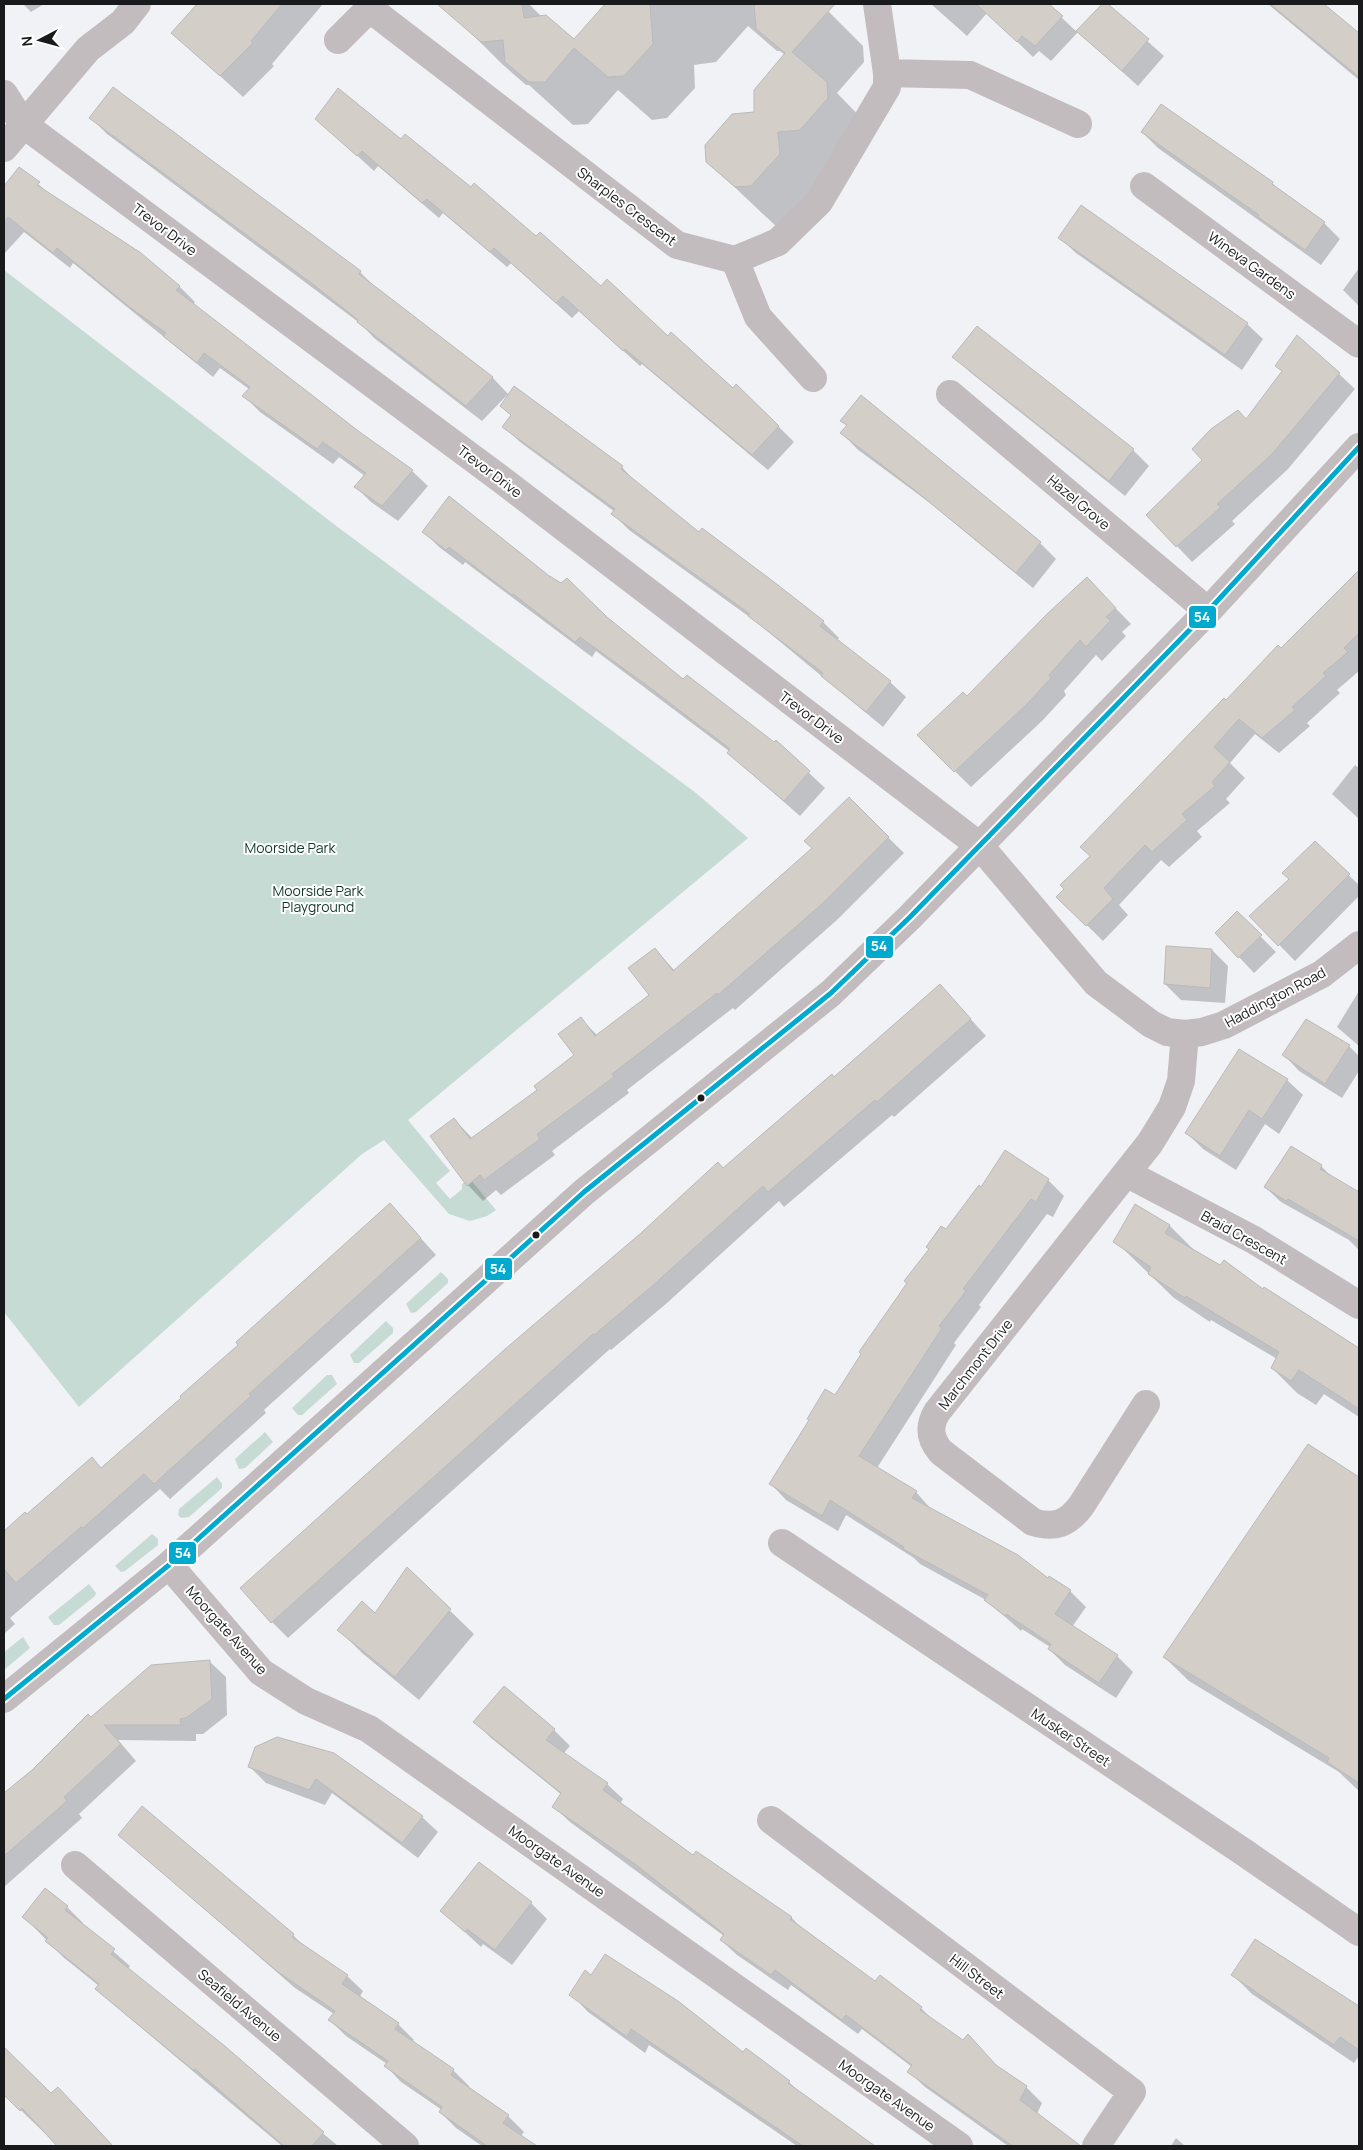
<svg xmlns="http://www.w3.org/2000/svg" width="1363" height="2150" font-family="Manrope,sans-serif">
  <style>
    .green { fill: #c6dbd3 }
    .shadow { fill: #0003 }
    .building { fill: #d3cec8; stroke: #bbbabb }
    .lines { fill: none; stroke-linecap: round; stroke-linejoin: round }
    .minor { stroke: #c3bcbe; stroke-width: 28 }
    .bus-1-casing { stroke: #fff; stroke-width: 9 }
    .bus-1 { stroke: #00a9ce; stroke-width: 5 }
    .bus-dot { fill: #191a1c; stroke: #fff; stroke-width: 2 }
    .labels { text-anchor: middle; dominant-baseline: central; stroke-width: 4; stroke-linejoin: round; paint-order: stroke }
    .street-label { font-size: 14px; fill: #191a1c; stroke: #fff }
    .park-label { font-size: 14px; fill: #103929; stroke: #fff }
    .line-badge { stroke: #fff; stroke-width: 2 }
    .badge-label { font-size: 14px; text-anchor: middle; font-weight: bold; fill: #fff }
  </style>
  <rect width="100%" height="100%" fill="#f1f2f5"/>
  <path class="green" d="M 4,270 L 335,525 L 696,793 L 748,838 L 408,1120 L 450,1171 L 436,1183 L 450,1199 L 462,1189 L 462,1184 L 469,1178 L 496,1210 L 487,1216 L 470,1221 L 449,1214 L 384,1140 L 362,1154 L 79,1407 L 4,1312 Z
    M 441,1272 L 448,1279 L 448,1283 L 416,1312 L 411,1313 L 406,1304 Z
    M 386,1321 L 393,1328 L 393,1333 L 359,1363 L 354,1363 L 350,1355 Z
    M 327,1375 L 332,1375 L 337,1384 L 302,1415 L 298,1415 L 292,1408 Z
    M 265,1432 L 273,1442 L 245,1468 L 239,1469 L 235,1459 Z
    M 217,1477 L 222,1484 L 222,1488 L 189,1517 L 181,1518 L 178,1515 L 179,1509 Z
    M 152,1534 L 158,1539 L 158,1545 L 125,1571 L 121,1572 L 115,1566 Z
    M 89,1584 L 96,1593 L 95,1596 L 59,1625 L 54,1625 L 48,1617 Z
    M 23,1637 L 30,1648 L 4,1670 L 4,1652 Z"/>
  <path class="shadow" d="M 23,4 L 44,4 L 31,12 Z
    M 199,4 L 208,4 L 213,8 L 217,4 L 323,4 L 272,64 L 274,66 L 243,97 L 173,33 Z
    M 459,4 L 529,4 L 542,17 L 574,41 L 606,5 L 821,4 L 863,46 L 864,62 L 837,93 L 870,127 L 823,198 L 780,230 L 707,161 L 755,113 L 785,55 L 780,51 L 777,51 L 748,26 L 716,62 L 694,65 L 695,88 L 667,118 L 652,120 L 618,90 L 588,124 L 573,125 L 529,85 L 526,85 L 503,65 L 459,21 L 458,6 Z
    M 931,4 L 1047,4 L 1077,32 L 1103,4 L 1106,4 L 1164,56 L 1138,86 L 1078,32 L 1051,61 L 1039,51 L 1033,57 L 987,13 L 967,36 Z
    M 1268,4 L 1322,4 L 1359,34 L 1359,80 Z
    M 1161,105 L 1272,183 L 1283,194 L 1324,223 L 1340,239 L 1321,265 L 1158,148 L 1142,132 Z
    M 91,118 L 360,272 L 376,288 L 493,378 L 509,395 L 622,467 L 637,484 L 700,533 L 823,622 L 839,638 L 837,640 L 890,682 L 906,697 L 883,727 L 755,621 L 629,530 L 613,514 L 615,512 L 520,442 L 504,427 L 512,416 L 501,406 L 508,394 L 482,421 L 374,338 L 361,324 L 107,134 Z
    M 317,119 L 401,141 L 536,238 L 668,338 L 778,426 L 794,442 L 768,470 L 642,364 L 640,366 L 579,311 L 572,318 L 511,263 L 507,267 L 443,213 L 439,218 L 378,166 L 374,171 Z
    M 19,168 L 52,196 L 179,286 L 195,302 L 193,304 L 360,434 L 412,471 L 428,486 L 398,521 L 371,502 L 356,487 L 365,476 L 339,457 L 333,464 L 260,412 L 244,396 L 249,389 L 220,368 L 213,377 L 73,263 L 70,268 L 24,232 L 4,254 L 4,188 Z
    M 1060,238 L 1247,324 L 1263,339 L 1242,370 L 1076,253 Z
    M 1359,268 L 1359,306 L 1343,290 Z
    M 954,357 L 1133,450 L 1149,466 L 1125,496 L 970,372 Z
    M 1339,374 L 1355,389 L 1288,469 L 1232,521 L 1235,524 L 1192,562 L 1177,546 L 1246,421 Z
    M 862,396 L 1040,543 L 1056,559 L 1033,588 L 930,503 L 857,449 L 842,433 L 848,426 L 842,421 Z
    M 423,531 L 547,576 L 607,618 L 684,681 L 775,744 L 776,742 L 825,788 L 800,816 L 745,768 L 729,751 L 596,651 L 592,657 L 465,562 L 463,565 L 439,547 Z
    M 1359,571 L 1359,671 L 1337,690 L 1340,693 L 1307,723 L 1310,726 L 1279,753 L 1255,734 L 1230,763 L 1245,778 L 1226,799 L 1230,803 L 1197,831 L 1202,837 L 1169,867 L 1161,860 L 1119,905 L 1128,915 L 1103,941 L 1058,897 L 1226,702 Z
    M 1087,579 L 1131,624 L 1122,632 L 1126,636 L 1102,661 L 1096,655 L 1064,691 L 1066,695 L 1042,721 L 971,787 L 918,735 L 967,697 Z
    M 1355,765 L 1359,768 L 1359,819 L 1332,794 Z
    M 849,799 L 904,853 L 838,919 L 735,1010 L 733,1008 L 627,1090 L 629,1093 L 552,1151 L 555,1155 L 501,1195 L 496,1190 L 483,1201 L 468,1185 L 454,1119 L 473,1139 L 539,1090 L 576,1056 L 581,1019 L 598,1036 L 650,995 L 655,949 L 675,971 L 814,849 Z
    M 1315,843 L 1359,885 L 1359,896 L 1295,961 L 1251,916 L 1290,879 Z
    M 1237,913 L 1276,952 L 1254,973 L 1239,957 Z
    M 1212,950 L 1228,966 L 1225,1003 L 1181,1000 L 1165,984 Z
    M 940,985 L 986,1036 L 894,1117 L 892,1115 L 784,1207 L 779,1201 L 667,1303 L 611,1350 L 610,1349 L 288,1638 L 272,1622 L 242,1588 Z
    M 1359,991 L 1359,1046 L 1337,1027 Z
    M 1349,1046 L 1359,1056 L 1359,1071 L 1342,1098 L 1299,1071 L 1284,1055 Z
    M 1287,1080 L 1303,1095 L 1279,1134 L 1265,1124 L 1236,1170 L 1203,1149 L 1187,1133 Z
    M 1005,1151 L 1048,1180 L 1064,1196 L 1053,1217 L 1047,1214 L 979,1305 L 981,1307 L 954,1343 L 956,1345 L 877,1468 L 916,1492 L 931,1509 L 1070,1591 L 1086,1607 L 1072,1627 L 1117,1656 L 1133,1672 L 1116,1698 L 1065,1665 L 1049,1649 L 1050,1647 L 1022,1629 L 1021,1631 L 986,1600 L 920,1564 L 914,1558 L 846,1515 L 838,1531 L 786,1500 L 771,1484 L 835,1396 L 946,1231 L 982,1188 Z
    M 1321,1166 L 1333,1178 L 1359,1194 L 1359,1250 L 1349,1240 L 1281,1202 L 1265,1187 Z
    M 390,1204 L 436,1255 L 264,1410 L 266,1413 L 170,1499 L 160,1489 L 10,1618 L 15,1624 L 4,1634 L 4,1533 L 25,1514 L 27,1516 L 102,1469 L 183,1398 Z
    M 1170,1226 L 1194,1250 L 1263,1291 L 1265,1288 L 1359,1349 L 1359,1417 L 1324,1394 L 1316,1405 L 1297,1393 L 1272,1368 L 1277,1359 L 1211,1320 L 1210,1322 L 1174,1298 L 1115,1241 Z
    M 1308,1446 L 1359,1479 L 1359,1791 L 1339,1772 L 1189,1681 L 1164,1657 Z
    M 407,1569 L 474,1634 L 419,1700 L 362,1653 L 339,1630 L 375,1615 Z
    M 210,1662 L 226,1677 L 227,1715 L 203,1734 L 196,1734 L 196,1741 L 118,1740 L 136,1761 L 79,1814 L 82,1818 L 4,1887 L 4,1794 L 91,1719 Z
    M 475,1722 L 554,1730 L 570,1746 L 563,1754 L 607,1784 L 623,1799 L 620,1804 L 693,1857 L 791,1917 L 806,1933 L 876,1983 L 880,1977 L 921,2008 L 935,2022 L 1026,2087 L 1042,2103 L 1037,2114 L 1076,2146 L 1008,2146 L 925,2087 L 909,2072 L 912,2067 L 862,2029 L 858,2034 L 791,1985 L 788,1990 L 737,1955 L 721,1940 L 724,1936 L 570,1822 L 554,1807 L 562,1795 L 491,1738 Z
    M 256,1748 L 422,1817 L 438,1832 L 418,1858 L 332,1793 L 325,1805 L 266,1783 L 250,1767 Z
    M 120,1835 L 293,1935 L 307,1949 L 347,1976 L 363,1991 L 359,1998 L 398,2024 L 414,2040 L 412,2042 L 453,2070 L 469,2086 L 468,2088 L 508,2116 L 524,2132 L 520,2137 L 534,2146 L 482,2146 L 456,2128 L 440,2112 L 442,2110 L 401,2082 L 386,2066 L 387,2064 L 346,2036 L 330,2020 L 334,2014 L 295,1988 Z
    M 480,1863 L 531,1903 L 547,1919 L 512,1965 L 483,1944 L 481,1947 L 442,1911 Z
    M 67,1907 L 83,1923 L 82,1924 L 130,1966 L 128,1969 L 338,2146 L 282,2146 L 113,2004 L 97,1989 L 99,1986 L 63,1957 L 24,1917 Z
    M 1256,1940 L 1359,2007 L 1359,2056 L 1354,2063 L 1252,1994 L 1233,1975 Z
    M 591,1976 L 744,2054 L 789,2082 L 799,2092 L 873,2146 L 797,2146 L 649,2045 L 645,2053 L 588,2012 L 571,1994 Z
    M 4,2048 L 51,2095 L 77,2107 L 113,2146 L 58,2146 L 4,2094 Z
    M 1176,2138 L 1185,2146 L 1171,2146 Z"/>
  <path class="building" d="M 197,4 L 282,4 L 251,41 L 253,43 L 220,76 L 171,33 Z
    M 437,4 L 522,4 L 524,18 L 546,15 L 574,39 L 605,4 L 650,4 L 653,44 L 624,76 L 608,77 L 574,48 L 545,82 L 529,82 L 505,62 L 503,40 L 481,42 Z
    M 754,4 L 835,4 L 792,52 L 827,82 L 828,98 L 800,130 L 778,132 L 780,154 L 751,186 L 735,187 L 706,162 L 705,145 L 732,114 L 754,112 L 754,90 L 785,53 L 756,29 Z
    M 976,4 L 1049,4 L 1063,16 L 1035,46 L 1022,36 L 1017,42 Z
    M 1102,4 L 1108,4 L 1149,39 L 1122,71 L 1076,31 Z
    M 1270,4 L 1324,4 L 1359,33 L 1359,77 Z
    M 113,87 L 361,271 L 359,274 L 493,377 L 466,406 L 357,322 L 358,320 L 314,285 L 89,118 Z
    M 338,88 L 401,139 L 405,134 L 471,187 L 474,183 L 536,236 L 540,232 L 601,286 L 607,279 L 668,336 L 671,332 L 733,388 L 736,384 L 779,426 L 752,455 L 625,349 L 623,351 L 563,296 L 556,303 L 494,248 L 490,252 L 427,199 L 422,203 L 362,151 L 357,156 L 315,119 Z
    M 1161,104 L 1273,182 L 1272,184 L 1325,222 L 1305,250 L 1258,217 L 1259,215 L 1141,132 Z
    M 19,167 L 40,182 L 37,185 L 141,253 L 180,286 L 176,290 L 361,433 L 413,470 L 382,506 L 354,487 L 366,473 L 323,442 L 317,449 L 242,396 L 250,387 L 204,353 L 197,363 L 163,336 L 166,333 L 132,309 L 57,248 L 53,253 L 8,217 L 4,221 L 4,186 Z
    M 1081,205 L 1248,323 L 1225,355 L 1058,238 Z
    M 977,326 L 1134,449 L 1109,481 L 952,357 Z
    M 1297,335 L 1340,373 L 1272,454 L 1217,504 L 1221,507 L 1176,547 L 1146,515 L 1202,460 L 1192,449 L 1211,429 L 1238,410 L 1246,419 L 1282,371 L 1275,366 Z
    M 514,386 L 623,466 L 621,469 L 699,532 L 702,528 L 774,582 L 824,621 L 820,626 L 891,681 L 866,712 L 821,676 L 823,673 L 748,616 L 750,614 L 611,514 L 615,509 L 502,427 L 511,415 L 500,406 Z
    M 861,395 L 1041,542 L 1016,573 L 912,488 L 840,433 L 847,425 L 840,421 Z
    M 449,496 L 548,575 L 561,583 L 567,578 L 607,617 L 683,679 L 687,675 L 774,742 L 776,740 L 810,771 L 784,801 L 727,753 L 730,749 L 649,687 L 580,637 L 575,642 L 513,594 L 512,595 L 449,547 L 446,550 L 422,532 Z
    M 1359,570 L 1359,633 L 1344,648 L 1348,652 L 1323,673 L 1326,676 L 1292,707 L 1295,710 L 1262,738 L 1239,719 L 1214,747 L 1230,762 L 1212,782 L 1215,786 L 1182,814 L 1187,820 L 1152,852 L 1145,845 L 1104,888 L 1113,899 L 1086,926 L 1056,897 L 1064,889 L 1060,885 L 1090,856 L 1080,847 L 1224,698 L 1226,700 L 1278,645 L 1281,648 Z
    M 1087,577 L 1116,608 L 1106,617 L 1111,620 L 1086,647 L 1080,640 L 1049,675 L 1051,678 L 1026,705 L 954,772 L 917,735 L 963,692 L 967,696 L 1047,614 Z
    M 849,797 L 889,837 L 823,903 L 718,995 L 717,993 L 612,1074 L 614,1077 L 537,1134 L 540,1139 L 484,1180 L 480,1175 L 467,1186 L 430,1136 L 454,1118 L 470,1139 L 537,1090 L 534,1086 L 574,1055 L 558,1034 L 581,1017 L 595,1036 L 649,995 L 628,968 L 655,948 L 673,971 L 812,848 L 804,841 Z
    M 1315,841 L 1350,874 L 1278,946 L 1249,916 L 1289,879 L 1282,873 Z
    M 1237,911 L 1262,935 L 1238,958 L 1215,933 Z
    M 1166,946 L 1212,949 L 1210,988 L 1164,984 Z
    M 940,984 L 971,1019 L 877,1102 L 875,1100 L 768,1192 L 763,1186 L 651,1287 L 594,1335 L 593,1334 L 271,1623 L 240,1588 L 504,1350 L 641,1233 L 718,1162 L 723,1168 L 832,1074 L 834,1077 Z
    M 1306,1019 L 1350,1045 L 1325,1084 L 1282,1055 Z
    M 1239,1049 L 1288,1079 L 1262,1119 L 1249,1110 L 1220,1156 L 1185,1133 Z
    M 1291,1146 L 1322,1165 L 1320,1169 L 1359,1192 L 1359,1241 L 1288,1199 L 1286,1201 L 1264,1187 Z
    M 1005,1150 L 1049,1179 L 1036,1202 L 1031,1199 L 963,1289 L 966,1291 L 939,1326 L 942,1328 L 859,1456 L 917,1491 L 912,1498 L 1018,1555 L 1048,1578 L 1049,1576 L 1071,1590 L 1055,1614 L 1118,1655 L 1099,1683 L 1048,1649 L 1051,1644 L 1006,1614 L 1005,1616 L 984,1600 L 988,1595 L 903,1549 L 904,1547 L 830,1500 L 822,1516 L 769,1484 L 809,1420 L 807,1419 L 825,1389 L 835,1395 L 861,1354 L 859,1352 L 907,1283 L 904,1281 L 929,1249 L 926,1247 L 941,1226 L 946,1229 L 979,1185 L 981,1187 Z
    M 390,1203 L 421,1238 L 249,1394 L 251,1396 L 154,1484 L 144,1474 L 83,1528 L 81,1527 L 16,1583 L 4,1569 L 4,1531 L 25,1512 L 27,1514 L 92,1457 L 101,1468 L 181,1398 L 180,1396 L 238,1345 L 236,1342 Z
    M 1135,1204 L 1170,1225 L 1165,1233 L 1220,1265 L 1224,1260 L 1263,1289 L 1264,1287 L 1359,1348 L 1359,1409 L 1299,1370 L 1291,1381 L 1271,1368 L 1279,1352 L 1186,1296 L 1185,1298 L 1148,1274 L 1151,1267 L 1113,1242 Z
    M 1308,1444 L 1359,1477 L 1359,1783 L 1327,1762 L 1329,1758 L 1163,1657 Z
    M 407,1567 L 451,1609 L 395,1677 L 337,1630 L 362,1601 L 375,1613 Z
    M 210,1660 L 212,1699 L 186,1718 L 180,1719 L 181,1725 L 104,1725 L 121,1744 L 64,1797 L 67,1801 L 4,1856 L 4,1793 L 32,1770 L 88,1714 L 91,1717 L 151,1665 Z
    M 504,1686 L 555,1729 L 546,1740 L 608,1783 L 603,1790 L 693,1855 L 696,1851 L 792,1917 L 790,1919 L 875,1981 L 880,1975 L 922,2007 L 920,2010 L 963,2040 L 968,2034 L 996,2065 L 1027,2086 L 1020,2100 L 1081,2146 L 1013,2146 L 907,2072 L 912,2065 L 846,2015 L 842,2020 L 775,1970 L 771,1975 L 720,1940 L 724,1934 L 635,1864 L 552,1807 L 561,1793 L 473,1722 Z
    M 277,1737 L 334,1753 L 423,1816 L 402,1843 L 316,1779 L 309,1790 L 248,1767 L 255,1747 Z
    M 142,1806 L 294,1934 L 292,1937 L 348,1975 L 342,1984 L 399,2023 L 395,2029 L 454,2069 L 451,2075 L 509,2115 L 503,2123 L 537,2146 L 487,2146 L 439,2112 L 442,2107 L 384,2066 L 388,2061 L 328,2020 L 335,2011 L 278,1972 L 118,1835 Z
    M 479,1862 L 532,1902 L 495,1950 L 467,1929 L 465,1932 L 440,1911 Z
    M 45,1888 L 68,1906 L 65,1910 L 115,1949 L 111,1954 L 226,2047 L 324,2132 L 312,2146 L 284,2146 L 195,2069 L 193,2070 L 95,1989 L 99,1984 L 45,1941 L 48,1938 L 22,1917 Z
    M 1255,1939 L 1359,2006 L 1359,2050 L 1340,2037 L 1334,2045 L 1231,1975 Z
    M 605,1954 L 678,2001 L 743,2052 L 746,2048 L 790,2081 L 788,2083 L 875,2146 L 803,2146 L 631,2029 L 627,2037 L 569,1995 L 585,1970 L 591,1975 Z
    M 4,2047 L 51,2093 L 58,2087 L 113,2146 L 57,2146 L 22,2108 L 20,2111 L 4,2095 Z"/>
  <g class="lines">
    <path class="minor" d="M 370,9 L 677,245 L 735,260 L 778,242 L 819,202 L 887,87 L 887,73 L 877,4
      M 338,40 L 374,4
      M 887,73 L 970,75 L 1078,124
      M 4,94 L 23,124 L 502,480 L 980,846 L 1096,983 L 1151,1024 L 1167,1032 L 1185,1034 L 1202,1032 L 1224,1025 L 1322,974 L 1359,945
      M 4,148 L 88,49 L 123,22 L 137,4
      M 1144,186 L 1359,344
      M 735,260 L 758,317 L 813,378
      M 950,394 L 1208,611
      M 1126,1173 L 1254,1240 L 1359,1305
      M 1146,1404 L 1081,1506 C 1068,1523 1055,1529 1033,1522 L 941,1452 C 930,1439 928,1427 937,1412 L 1150,1143 L 1172,1107 L 1181,1081 L 1185,1034
      M 782,1543 L 1245,1853 L 1359,1932
      M 169,1565 L 261,1672 L 306,1701 L 369,1729 L 959,2146
      M 4,1699 L 169,1565 L 584,1192 L 831,993 L 910,917 L 1208,611 L 1359,447
      M 771,1820 L 1132,2092 L 1096,2146
      M 75,1865 L 405,2146"/>
    <g class="bus-1-casing">
      <path id="bus-1" d="M 4,1699 L 169,1565 L 584,1192 L 831,993 L 910,917 L 1208,611 L 1359,447"/>
    </g>
    <use href="#bus-1" class="bus-1"/>
  </g>
  <g class="bus-dot">
    <circle cx="701" cy="1098" r="4.5"/>
    <circle cx="536" cy="1235" r="4.5"/>
  </g>
  <g class="labels">
    <g class="street-label">
      <text transform="translate(627 206) rotate(37)">Sharples Crescent</text>
      <text transform="translate(165 229) rotate(37)">Trevor Drive</text>
      <text transform="translate(1252 265) rotate(36)">Wineva Gardens</text>
      <text transform="translate(490 471) rotate(37)">Trevor Drive</text>
      <text transform="translate(1079 502) rotate(40)">Hazel Grove</text>
      <text transform="translate(812 717) rotate(37)">Trevor Drive</text>
      <text transform="translate(1275 997) rotate(-28)">Haddington Road</text>
      <text transform="translate(1244 1237) rotate(29)">Braid Crescent</text>
      <text transform="translate(975 1364) rotate(-52)">Marchmont Drive</text>
      <text transform="translate(227 1630) rotate(48)">Moorgate Avenue</text>
      <text transform="translate(1071 1737) rotate(34)">Musker Street</text>
      <text transform="translate(557 1861) rotate(35)">Moorgate Avenue</text>
      <text transform="translate(977 1976) rotate(37)">Hill Street</text>
      <text transform="translate(240 2005) rotate(40)">Seafield Avenue</text>
      <text transform="translate(887 2095) rotate(35)">Moorgate Avenue</text>
    </g>
    <g class="park-label">
      <text x="290" y="847">Moorside Park</text>
      <text x="318" y="890">Moorside Park<tspan x="318" dy="16">Playground</tspan></text>
    </g>
  </g>
  <g class="line-badge">
    <rect x="1188" y="605" width="29" height="24" rx="5" fill="#00a9ce"/>
    <rect x="865" y="935" width="29" height="24" rx="5" fill="#00a9ce"/>
    <rect x="484" y="1257" width="29" height="24" rx="5" fill="#00a9ce"/>
    <rect x="168" y="1541" width="29" height="24" rx="5" fill="#00a9ce"/>
  </g>
  <g class="badge-label">
    <text x="1202" y="622">54</text>
    <text x="879" y="951">54</text>
    <text x="498" y="1274">54</text>
    <text x="183" y="1558">54</text>
  </g>
  <rect width="1363" height="2150" fill="none" stroke="#191a1c" stroke-width="10"/>
  <g transform="translate(40 40) rotate(264)" stroke="#ffffff" stroke-width="4" paint-order="stroke">
  <path d="M0-4L9 19L0 12L-9 19Z" fill="#191a1c"/>
  <text y="-8" font-size="14" font-weight="bold" text-anchor="middle" fill="#191a1c">N</text>
  </g>
</svg>
